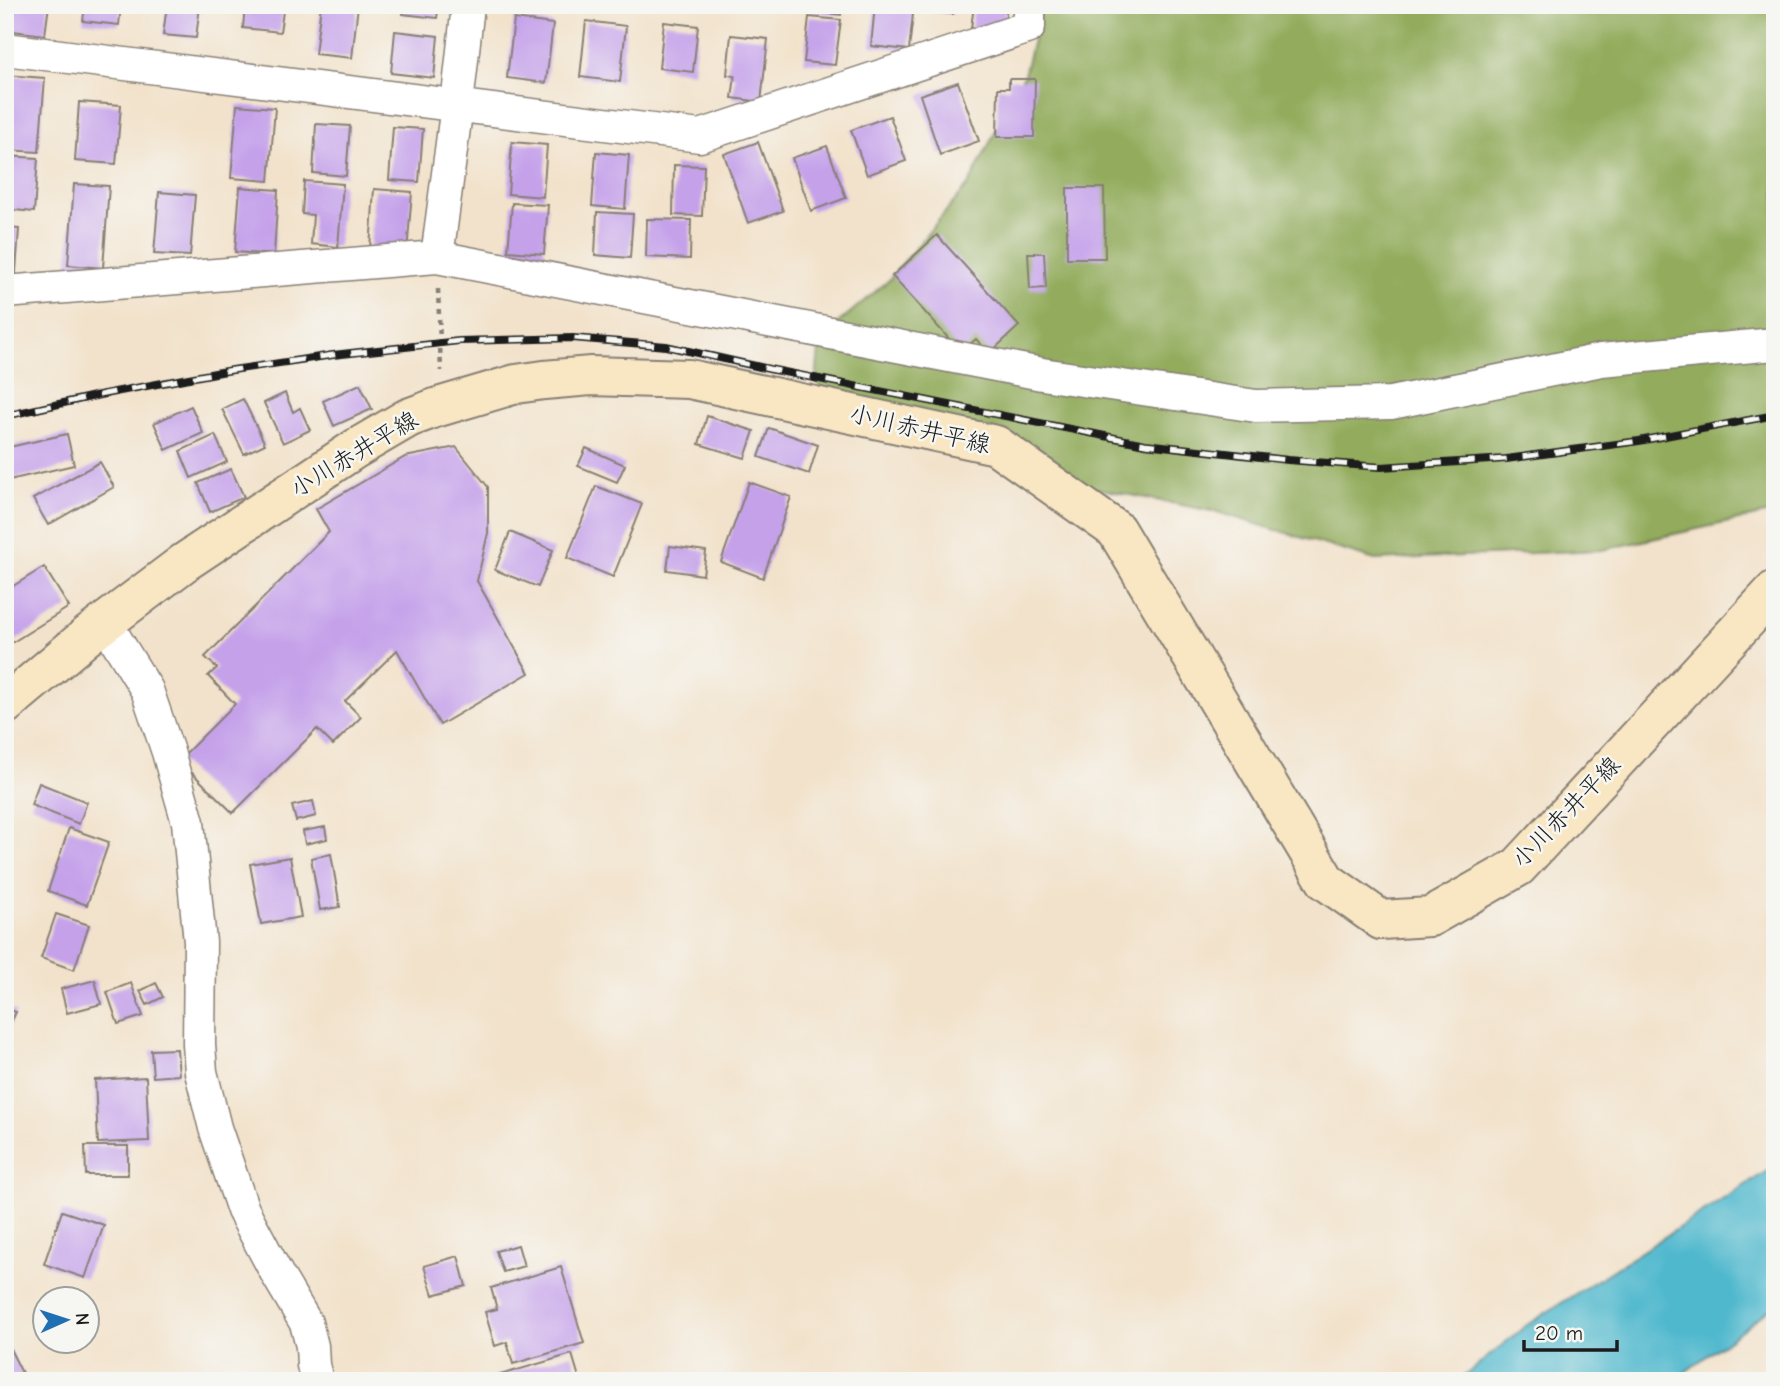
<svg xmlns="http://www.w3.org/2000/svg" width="1780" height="1386" font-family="'Comic Neue','Klee One',sans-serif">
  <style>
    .forest { fill: #92ab5c; stroke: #57643c; stroke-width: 2 }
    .water { fill: #4fb8cd; stroke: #366a74; stroke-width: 2 }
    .building { fill: #c5a1ea }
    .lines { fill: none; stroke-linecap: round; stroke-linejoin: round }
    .street-casing { stroke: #877f74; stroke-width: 35 }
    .secondary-casing { stroke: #877f74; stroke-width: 42 }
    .path { stroke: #877f74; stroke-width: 4.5; stroke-dasharray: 5 5; stroke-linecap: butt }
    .street { stroke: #fff; stroke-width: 32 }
    .secondary { stroke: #f9e7c3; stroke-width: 38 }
    .rail-casing { stroke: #1c1c1c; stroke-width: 8 }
    .rail { stroke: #f6f6f2; stroke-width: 5; stroke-dasharray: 16; stroke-linecap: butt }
    .labels { text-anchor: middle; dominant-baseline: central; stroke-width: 5; stroke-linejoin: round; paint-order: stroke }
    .street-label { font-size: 24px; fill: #1c1c1c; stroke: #f6f6f2 }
  </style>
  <rect width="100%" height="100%" fill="#f6f6f2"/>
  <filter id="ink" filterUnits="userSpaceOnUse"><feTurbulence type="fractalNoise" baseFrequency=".0143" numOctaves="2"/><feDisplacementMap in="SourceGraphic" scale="14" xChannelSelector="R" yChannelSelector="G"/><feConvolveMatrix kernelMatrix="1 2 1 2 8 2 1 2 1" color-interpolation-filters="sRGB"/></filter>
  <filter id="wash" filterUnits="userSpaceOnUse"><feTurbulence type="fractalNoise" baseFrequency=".00686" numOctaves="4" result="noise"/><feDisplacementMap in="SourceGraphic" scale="28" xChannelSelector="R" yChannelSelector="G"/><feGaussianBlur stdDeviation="1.57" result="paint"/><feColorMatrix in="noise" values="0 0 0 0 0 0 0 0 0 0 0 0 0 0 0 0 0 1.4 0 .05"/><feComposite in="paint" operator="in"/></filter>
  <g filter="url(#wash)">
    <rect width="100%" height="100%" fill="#f2e2cb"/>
    <path class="forest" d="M 1042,5 L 1775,5 L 1775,512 L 1602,550 L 1375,560 L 1217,512 L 1085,486 L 839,409 L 816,381 L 820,338 L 888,281 L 969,184 L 1024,75 Z"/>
    <path class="water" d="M 1775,1166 L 1775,1305 L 1673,1381 L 1458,1381 L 1527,1325 Z"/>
    <g id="blocks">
      <path class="building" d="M 5,5 L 49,5 L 45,35 L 5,30 Z
        M 85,5 L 121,5 L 119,25 L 83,21 Z
        M 167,5 L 200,5 L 196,38 L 163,35 Z
        M 245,5 L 284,5 L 280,32 L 243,28 Z
        M 321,5 L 358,5 L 352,58 L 315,54 Z
        M 404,5 L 439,5 L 437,18 L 403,14 Z
        M 810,5 L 842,5 L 841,15 L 809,11 Z
        M 875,5 L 914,5 L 909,50 L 871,46 Z
        M 931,5 L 954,5 L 953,14 L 931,12 Z
        M 974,5 L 1007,5 L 1004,31 L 971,28 Z
        M 809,17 L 841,20 L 835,65 L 804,62 Z
        M 514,19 L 553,24 L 546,83 L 507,78 Z
        M 586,21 L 626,26 L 620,82 L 580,77 Z
        M 664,22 L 698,26 L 693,72 L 659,68 Z
        M 395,31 L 438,36 L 434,78 L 391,73 Z
        M 731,35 L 768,39 L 761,102 L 732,98 L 735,76 L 727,75 Z
        M 5,75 L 45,78 L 39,152 L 5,150 Z
        M 1009,79 L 1035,79 L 1034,137 L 997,137 L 998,88 L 1009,88 Z
        M 958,82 L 979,141 L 940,155 L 920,95 Z
        M 79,102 L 121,105 L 116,164 L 75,161 Z
        M 237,105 L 275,108 L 269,181 L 231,178 Z
        M 890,116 L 906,161 L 867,175 L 851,130 Z
        M 316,124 L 350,126 L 346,176 L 313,173 Z
        M 393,127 L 423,129 L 419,182 L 389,180 Z
        M 512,142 L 547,145 L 543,197 L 508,194 Z
        M 758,142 L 783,211 L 748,223 L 724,154 Z
        M 827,146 L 846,198 L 811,211 L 792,158 Z
        M 596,152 L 629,155 L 625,209 L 592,206 Z
        M 5,156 L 38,158 L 34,212 L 5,209 Z
        M 674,165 L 704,166 L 702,216 L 673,215 Z
        M 304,181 L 343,184 L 338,247 L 311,244 L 313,215 L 302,214 Z
        M 74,184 L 109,186 L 103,268 L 68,265 Z
        M 240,187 L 278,190 L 274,255 L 235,252 Z
        M 1067,188 L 1104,188 L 1105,258 L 1067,258 Z
        M 374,189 L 412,192 L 407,252 L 370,249 Z
        M 159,192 L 195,195 L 190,256 L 154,254 Z
        M 512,203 L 548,205 L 544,254 L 508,251 Z
        M 597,212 L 633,214 L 630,258 L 595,255 Z
        M 647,219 L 691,220 L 690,259 L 646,257 Z
        M 5,228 L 19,229 L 15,285 L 5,285 Z
        M 937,235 L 1019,326 L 989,354 L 976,339 L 961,352 L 892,276 Z
        M 1028,253 L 1044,253 L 1046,288 L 1030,289 Z
        M 360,384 L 372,409 L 334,426 L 323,401 Z
        M 285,393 L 293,412 L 300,408 L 310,430 L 283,443 L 264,403 Z
        M 243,399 L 265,444 L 244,454 L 222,409 Z
        M 191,406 L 203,433 L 166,450 L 154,423 Z
        M 707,416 L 754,431 L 745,458 L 699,444 Z
        M 769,428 L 818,445 L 809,474 L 759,457 Z
        M 67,434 L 74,465 L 5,481 L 5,448 Z
        M 215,435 L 227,462 L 191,478 L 180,451 Z
        M 456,447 L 488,487 L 488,533 L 477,581 L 529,673 L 440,725 L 397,650 L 345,701 L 361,717 L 333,745 L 317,729 L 233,813 L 179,760 L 235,704 L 208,676 L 217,668 L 205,657 L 329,532 L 316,509 L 405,457 Z
        M 586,448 L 625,465 L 617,482 L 578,466 Z
        M 100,462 L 114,487 L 48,525 L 33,499 Z
        M 231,469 L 244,497 L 210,512 L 198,483 Z
        M 749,482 L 791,497 L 763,578 L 721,562 Z
        M 596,486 L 642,504 L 613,577 L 567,558 Z
        M 510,532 L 553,550 L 538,587 L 495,570 Z
        M 670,546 L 706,551 L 703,575 L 667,570 Z
        M 44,567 L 69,607 L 5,647 L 5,591 Z
        M 39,783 L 87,802 L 79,824 L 31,805 Z
        M 313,801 L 316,816 L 296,821 L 292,806 Z
        M 325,827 L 327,839 L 305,844 L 303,831 Z
        M 69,828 L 109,842 L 87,905 L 48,891 Z
        M 331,854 L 340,907 L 320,910 L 311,858 Z
        M 290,857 L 301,917 L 261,924 L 250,864 Z
        M 56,914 L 89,925 L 74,970 L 41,958 Z
        M 95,980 L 101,1004 L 67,1013 L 61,989 Z
        M 131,983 L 143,1016 L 118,1024 L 107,992 Z
        M 156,983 L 163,997 L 147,1005 L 140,991 Z
        M 5,1008 L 16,1012 L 5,1035 Z
        M 177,1049 L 179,1075 L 153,1077 L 151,1050 Z
        M 146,1077 L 149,1141 L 98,1143 L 95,1080 Z
        M 85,1146 L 128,1146 L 128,1175 L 86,1175 Z
        M 62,1211 L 104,1225 L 85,1278 L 44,1264 Z
        M 518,1245 L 524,1266 L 503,1272 L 496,1251 Z
        M 458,1256 L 466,1286 L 433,1295 L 424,1266 Z
        M 561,1267 L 584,1343 L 513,1364 L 507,1342 L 495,1346 L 485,1312 L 497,1309 L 491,1288 Z
        M 5,1339 L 26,1381 L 5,1381 Z
        M 572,1354 L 580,1381 L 483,1381 L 483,1380 Z"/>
    </g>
  </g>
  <g filter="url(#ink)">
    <use href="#blocks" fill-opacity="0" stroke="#877f74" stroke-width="2"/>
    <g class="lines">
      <g class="street-casing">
        <path id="street" d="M 5,49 L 700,136 L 1029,27 L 1029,5
          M 437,257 L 457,105 L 468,5
          M 5,292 L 437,257 L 1042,374 L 1256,406 L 1391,403 L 1601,360 L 1775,344
          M 105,622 L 147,690 L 168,752 L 188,822 L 200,942 L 199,1044 L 201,1072 L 215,1128 L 243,1210 L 277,1274 L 306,1323 L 312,1346 L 313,1365 L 317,1381"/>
      </g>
      <g class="secondary-casing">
        <path id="secondary" d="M 5,705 L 87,636 L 185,562 L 355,449 L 408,418 L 435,408 L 516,384 L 544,380 L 591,376 L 689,379 L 996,445 L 1116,530 L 1326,881 L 1381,920 L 1430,917 L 1518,867 L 1775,590"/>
      </g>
      <path class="path" d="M 438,289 L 441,371"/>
      <use href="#street" class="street"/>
      <use href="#secondary" class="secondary"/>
      <g class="rail-casing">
        <path id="rail" d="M 5,416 L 104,394 L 226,371 L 333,355 L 459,341 L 573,338 L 666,346 L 769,369 L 1145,444 L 1288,460 L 1381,467 L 1506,459 L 1639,441 L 1775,415"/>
      </g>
      <use href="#rail" class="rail"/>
    </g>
  </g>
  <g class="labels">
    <g class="street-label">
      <text transform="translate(920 429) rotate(13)">小川赤井平線</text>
      <text transform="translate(354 454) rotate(-31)">小川赤井平線</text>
      <text transform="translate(1566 812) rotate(-46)">小川赤井平線</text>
    </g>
  </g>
  <rect width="1780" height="1386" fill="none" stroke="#f6f6f2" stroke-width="28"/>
  <g transform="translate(66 1320) rotate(87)"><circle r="33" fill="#f6f6f2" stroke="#9f9f9c" stroke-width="2"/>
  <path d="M0-5L12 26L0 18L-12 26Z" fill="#1f6fb2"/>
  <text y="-10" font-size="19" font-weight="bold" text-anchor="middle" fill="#1c1c1c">N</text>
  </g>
  <path d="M1524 1340v10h93v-10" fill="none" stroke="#1c1c1c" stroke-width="3.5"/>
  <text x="1535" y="1340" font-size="21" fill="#1c1c1c" stroke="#f6f6f2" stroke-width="5" paint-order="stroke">20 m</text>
</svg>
